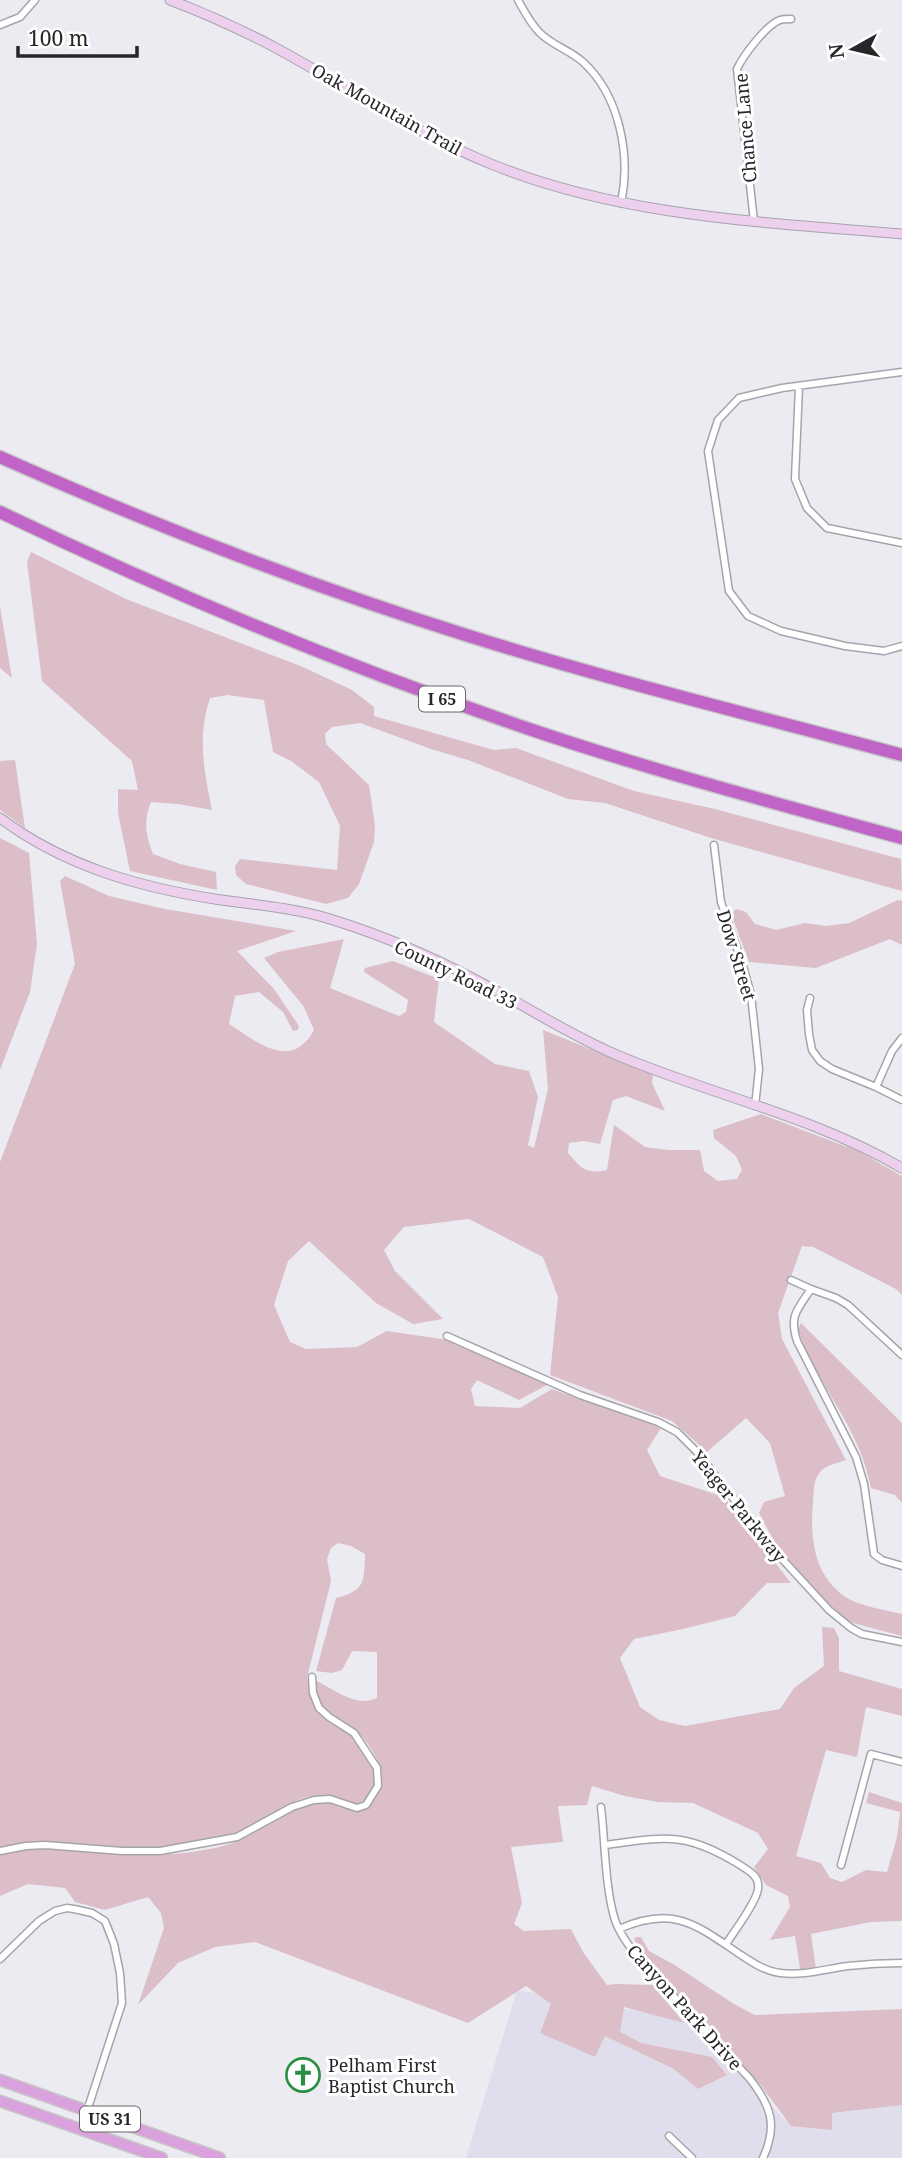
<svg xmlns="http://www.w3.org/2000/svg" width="902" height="2158" font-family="'Noto Serif',serif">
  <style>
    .built { fill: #e0ddec }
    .green { fill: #dbbec8 }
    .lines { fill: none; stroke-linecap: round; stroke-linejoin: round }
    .street-casing { stroke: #a5a4ab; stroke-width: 9 }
    .secondary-casing { stroke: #a5a4ab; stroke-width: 11 }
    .primary-casing { stroke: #c7c7c7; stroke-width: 13 }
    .highway-casing { stroke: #c7c7c7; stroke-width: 15 }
    .street { stroke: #fff; stroke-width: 6 }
    .secondary { stroke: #ecd0ee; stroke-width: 9 }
    .primary { stroke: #daa2dd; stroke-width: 10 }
    .highway { stroke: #c164c7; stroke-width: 12 }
    .labels { text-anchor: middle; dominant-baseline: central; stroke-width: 6; stroke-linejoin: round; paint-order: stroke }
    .shield { fill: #fff; stroke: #686769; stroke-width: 2 }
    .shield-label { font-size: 16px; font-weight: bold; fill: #272629 }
    .street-label { font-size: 18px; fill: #272629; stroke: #fff }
    .poi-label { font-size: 18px; fill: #272629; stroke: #fff; text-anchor: start }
  </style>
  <rect width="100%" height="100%" fill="#ecebf2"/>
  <path class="built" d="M 517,1990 L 693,2021 L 784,2119 L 902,2105 L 902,2158 L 466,2158 Z"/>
  <path class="green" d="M 31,552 L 126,599 L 303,667 L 352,690 L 374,707 L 374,716 L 494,750 L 516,748 L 634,791 L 715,809 L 901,859 L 902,891 L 711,838 L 605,803 L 568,799 L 468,760 L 431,749 L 360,723 L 332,727 L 325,734 L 326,744 L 369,785 L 375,826 L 374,842 L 359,884 L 348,898 L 326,904 L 246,884 L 236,875 L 235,866 L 240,859 L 337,870 L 340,826 L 319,782 L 291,761 L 273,752 L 264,700 L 228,695 L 210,698 C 197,738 204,770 212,810 L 178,804 L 151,802 C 143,821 146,836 153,854 L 180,864 L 216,872 L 217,890 L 130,871 L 118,813 L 118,789 L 138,790 L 132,761 L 42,681 L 27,562 Z
    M 0,606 L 12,678 L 0,668 Z
    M 15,760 L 25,828 L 0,810 L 0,761 Z
    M 0,838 L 29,853 L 37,944 L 30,992 L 0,1070 Z
    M 65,876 L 109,896 L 165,909 L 296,931 L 237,951 L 274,989 L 299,1026 L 298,1030 L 293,1031 L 283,1012 L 259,992 L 235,996 L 229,1024 C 257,1042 291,1072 314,1030 L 304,1007 L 264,958 L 278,952 L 344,939 L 330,988 L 399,1016 L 406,1012 L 408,1000 L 364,972 L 365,968 L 393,961 L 439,979 L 434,1022 L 495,1064 L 529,1071 L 538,1097 L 528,1145 L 534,1148 L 548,1089 L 543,1030 L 653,1074 L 652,1083 L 665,1111 L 626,1096 L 613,1100 L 600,1144 L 584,1141 L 569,1143 L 568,1153 C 581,1168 586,1175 607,1170 L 614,1125 L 645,1147 L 669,1150 L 700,1150 L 704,1171 L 718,1181 L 737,1179 L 742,1170 L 736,1156 L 714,1138 L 713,1130 L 761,1114 L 858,1151 L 902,1176 L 902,1295 L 896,1289 L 813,1247 L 802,1246 L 778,1313 L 782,1339 L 846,1460 C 838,1463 826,1465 821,1471 C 813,1479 814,1491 813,1502 C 810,1537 813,1573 844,1596 C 858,1606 886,1610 902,1614 L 902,1636 L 849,1622 L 817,1593 L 776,1545 L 759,1513 L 764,1502 L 785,1496 L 770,1443 L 746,1418 L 707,1452 L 672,1421 L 550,1375 L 558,1297 L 543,1257 L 469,1219 L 404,1227 L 384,1250 L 395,1271 L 443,1319 L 413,1324 L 376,1303 L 309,1241 L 288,1261 L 274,1305 L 290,1342 L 306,1349 L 357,1347 L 387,1331 L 448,1340 L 547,1385 L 519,1400 L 477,1380 L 471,1389 L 475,1406 L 520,1408 L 552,1389 L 661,1428 L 647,1450 L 660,1476 L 724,1497 L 791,1583 L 767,1583 L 735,1616 L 683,1629 L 634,1639 L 620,1658 L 640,1707 L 659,1720 L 685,1726 L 780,1709 L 794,1688 L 824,1666 L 822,1627 L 834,1628 L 839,1638 L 839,1671 L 902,1689 L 902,1716 L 866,1707 L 857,1757 L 826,1750 L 796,1856 L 821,1863 L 830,1878 L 842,1882 L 866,1870 L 887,1872 L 897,1837 L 900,1812 L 866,1803 L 869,1792 L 902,1803 L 902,1921 L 871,1922 L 811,1934 L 816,1969 L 800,1969 L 795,1936 L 770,1940 L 790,1907 L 788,1896 L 766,1885 L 754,1867 L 768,1849 L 758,1833 L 693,1803 L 658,1802 L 625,1796 L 592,1786 L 587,1805 L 558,1806 L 563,1842 L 511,1847 L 522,1903 L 514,1924 L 524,1931 L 571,1929 L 583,1952 L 607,1985 L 616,1984 L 653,1985 L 684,2023 L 624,2007 L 620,2032 L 641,2043 L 712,2057 L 727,2075 L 698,2089 L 674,2069 L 605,2036 L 595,2057 L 540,2033 L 551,2004 L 526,1986 L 468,2023 L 255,1942 L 215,1947 L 178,1963 L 138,2005 L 164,1928 L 161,1913 L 148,1897 L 105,1910 L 75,1902 L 65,1888 L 28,1884 L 0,1896 L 0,1854 C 16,1851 32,1847 48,1848 C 78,1849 108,1855 138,1855 C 166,1855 196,1853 223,1846 C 254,1838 278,1813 309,1805 C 318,1802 327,1801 335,1804 C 352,1809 359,1817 373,1801 C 378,1795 381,1790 382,1782 C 384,1765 366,1737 352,1727 C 336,1715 310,1707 317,1681 C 335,1690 357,1708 377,1698 L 377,1652 L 352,1651 L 342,1670 L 332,1673 L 316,1671 L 336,1598 C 365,1591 364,1582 365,1554 L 351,1546 L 338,1543 L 331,1548 L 327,1559 L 331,1581 L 307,1678 L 316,1710 L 328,1721 L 347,1732 L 356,1739 L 376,1771 L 375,1786 L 365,1802 C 352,1809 327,1792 308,1797 C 282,1803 262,1822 237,1833 C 217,1842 192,1844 170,1847 C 112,1853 57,1835 0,1848 L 0,1162 L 75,964 L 60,881 Z
    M 898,900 L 902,901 L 902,945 L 890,939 L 816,968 L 749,962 L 731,914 L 736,909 L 746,912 L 755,924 L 776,930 L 805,923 L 826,926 L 849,923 Z
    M 801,1323 L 902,1423 L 902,1503 L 895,1495 L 871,1488 C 868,1476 865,1463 860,1451 C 843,1409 812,1373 798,1329 Z
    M 637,1937 L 641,1937 L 649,1951 L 673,1964 L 734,2004 L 755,2015 L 902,2009 L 902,2105 L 832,2113 L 832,2130 L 791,2126 L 759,2083 L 644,1958 L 634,1939 Z"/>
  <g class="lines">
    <g class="street-casing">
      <path id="street" d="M 518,0 C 524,11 530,23 539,32 C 551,45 570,50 583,62 C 620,96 631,156 621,203
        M 0,25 L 20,17 L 35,0
        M 754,221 L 737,69 C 743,56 766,25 780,20 C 783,19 788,19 791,19
        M 902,372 L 782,388 L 739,398 L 718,420 L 708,451 L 729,591 L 748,616 L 781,631 L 845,646 L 884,651 L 902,646
        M 799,386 L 795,479 L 807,508 L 827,528 L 902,543
        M 714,845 L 721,902 L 743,966 L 751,995 L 759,1069 L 755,1106
        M 810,998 L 807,1010 L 809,1034 L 812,1050 L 820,1061 L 832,1069 L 876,1087 L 902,1100
        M 876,1087 L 892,1051 L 902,1038
        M 791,1280 L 811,1289
        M 447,1336 L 580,1395 L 658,1422 L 677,1432 L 697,1452 L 772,1548 L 829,1610 L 851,1628 L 862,1634 L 902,1642
        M 902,1355 L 848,1305 L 836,1298 L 811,1289 C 797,1310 789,1316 797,1341 L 856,1457 L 864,1484 L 874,1554 L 882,1560 L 902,1566
        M 601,1807 C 605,1840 605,1889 615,1920 C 620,1935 631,1949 641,1961 L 750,2079 C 771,2106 778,2125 763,2158
        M 605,1845 C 666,1837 685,1831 740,1865 C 749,1871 760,1876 758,1889 C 757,1901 734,1932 726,1944
        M 0,1851 L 26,1846 L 45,1845 L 122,1851 L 160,1851 L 237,1837 L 292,1807 L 314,1800 L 330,1799 L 357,1808 L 366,1805 L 378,1786 L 377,1768 L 354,1733 L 329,1717 L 319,1708 L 313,1693 L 312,1677
        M 841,1865 L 871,1754 L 902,1762
        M 619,1929 C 674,1905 695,1924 741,1955 C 753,1963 765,1971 780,1973 C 804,1976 825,1969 848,1966 C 866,1964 884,1963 902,1963
        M 0,1959 L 39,1921 L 55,1911 L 67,1908 L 74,1909 L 92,1913 L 105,1921 L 114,1944 L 120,1973 L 122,2003 L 87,2111
        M 669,2136 L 692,2158"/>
    </g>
    <g class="secondary-casing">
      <path id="secondary" d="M 170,0 C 207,14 242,30 276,48 C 348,87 415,133 491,164 C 622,217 763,222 902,234
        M 0,818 C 65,867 142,888 221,900 C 257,905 295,908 330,919 C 392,938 453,966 509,998 C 545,1018 579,1039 617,1055 C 711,1095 813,1116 902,1168"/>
    </g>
    <g class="primary-casing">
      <path id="primary" d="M 0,2080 L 220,2158
        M 0,2101 L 162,2158"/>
    </g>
    <g class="highway-casing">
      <path id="highway" d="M 0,457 C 153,525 309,586 469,636 C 612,681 757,716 902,755
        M 0,512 C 173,595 350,668 532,730 C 654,771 778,804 902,838"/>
    </g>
    <use href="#street" class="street"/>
    <use href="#secondary" class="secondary"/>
    <use href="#primary" class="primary"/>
    <use href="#highway" class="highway"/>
  </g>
  <defs>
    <g id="church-ring" transform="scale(1.75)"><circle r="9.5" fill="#fff" stroke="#2b8f43" stroke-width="1.5"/><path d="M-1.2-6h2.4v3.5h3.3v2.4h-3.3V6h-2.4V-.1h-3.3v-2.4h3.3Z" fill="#2b8f43"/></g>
  </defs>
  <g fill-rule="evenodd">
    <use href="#church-ring" x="303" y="2075"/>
  </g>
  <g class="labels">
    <g class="shield">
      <rect x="419" y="686.5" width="46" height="25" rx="5"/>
      <rect x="80" y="2106.5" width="60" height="25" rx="5"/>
    </g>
    <g class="shield-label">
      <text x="442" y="699">I 65</text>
      <text x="110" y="2119">US 31</text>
    </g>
    <g class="street-label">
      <text transform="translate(387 109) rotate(29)">Oak Mountain Trail</text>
      <text transform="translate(745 128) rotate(-95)">Chance Lane</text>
      <text transform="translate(737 955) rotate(73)">Dow Street</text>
      <text transform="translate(456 974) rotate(26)">County Road 33</text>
      <text transform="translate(739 1506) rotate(51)">Yeager Parkway</text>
      <text transform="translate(685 2007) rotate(48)">Canyon Park Drive</text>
    </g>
    <g class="poi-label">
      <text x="328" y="2065">Pelham First<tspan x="328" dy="21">Baptist Church</tspan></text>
    </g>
  </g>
  <g transform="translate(853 49) rotate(262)" stroke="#ffffff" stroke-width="5" paint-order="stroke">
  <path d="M0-5L12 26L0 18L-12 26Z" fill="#272629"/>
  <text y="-10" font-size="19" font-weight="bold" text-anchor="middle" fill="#272629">N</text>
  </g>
  <path d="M18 46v10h119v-10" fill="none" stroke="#272629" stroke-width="3.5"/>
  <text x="28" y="46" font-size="21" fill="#272629" stroke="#ffffff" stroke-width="5" paint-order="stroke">100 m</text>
</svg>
